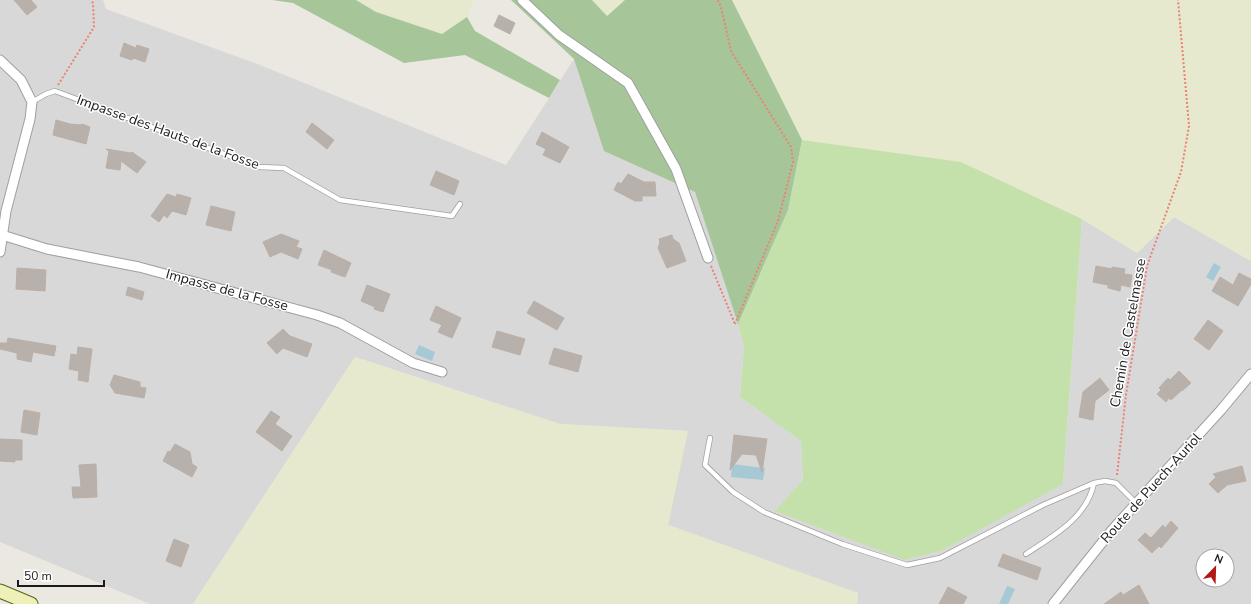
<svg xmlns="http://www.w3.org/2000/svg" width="1251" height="604" font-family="'Nunito Sans',sans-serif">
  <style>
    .residential { fill: #d9d8d8; fill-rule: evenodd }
    .farmland { fill: #e6e9ce }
    .grass { fill: #c4e1ab }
    .forest { fill: #a6c69a }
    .water { fill: #a6c9d5 }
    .building { fill: #b8b1ab; stroke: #bbafa5 }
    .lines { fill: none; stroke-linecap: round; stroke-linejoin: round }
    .service-casing { stroke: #9f9f9f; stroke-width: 6 }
    .minor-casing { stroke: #9f9f9f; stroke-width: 11 }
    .secondary-casing { stroke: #586410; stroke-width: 15 }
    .path { stroke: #ea8374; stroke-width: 2; stroke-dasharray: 2 2; stroke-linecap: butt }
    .service { stroke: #fff; stroke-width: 4.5 }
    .minor { stroke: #fff; stroke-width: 9 }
    .secondary { stroke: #edf1b9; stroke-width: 13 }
    .labels { text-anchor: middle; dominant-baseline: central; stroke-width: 3; stroke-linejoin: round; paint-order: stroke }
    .street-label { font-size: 14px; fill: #1b1b1b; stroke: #fff }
  </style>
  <rect width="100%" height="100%" fill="#ebe8e1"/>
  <path class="residential" d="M 0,0 L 103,0 L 106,9 L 260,65 L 506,165 L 574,59 L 695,192 L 738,324 L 744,346 L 740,397 L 801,441 L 803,480 L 776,511 L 1063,484 L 1082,219 L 1137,253 L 1174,217 L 1251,261 L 1251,604 L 857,604 L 858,593 L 668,525 L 687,431 L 560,424 L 355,357 L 193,604 L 150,604 L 0,542 ZM 1203,556 L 1227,556 L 1227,580 L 1203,580 Z"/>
  <path class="farmland" d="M 356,0 L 474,0 L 467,17 L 442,34 L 376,12 Z
    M 592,0 L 625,0 L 607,16 Z
    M 732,0 L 1251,0 L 1251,261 L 1174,217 L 1137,253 L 1082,219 L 961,162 L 802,140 Z
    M 355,357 L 560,424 L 688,431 L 668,525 L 858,593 L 857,604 L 193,604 Z"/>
  <path class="grass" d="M 802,140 L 961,162 L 1082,219 L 1063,484 L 943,550 L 905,560 L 775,511 L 803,480 L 801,441 L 740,397 L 744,346 L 738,324 L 788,210 Z"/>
  <path class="forest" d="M 272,0 L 356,0 L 376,12 L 442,34 L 467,17 L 475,31 L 560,80 L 549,98 L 465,55 L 404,63 L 293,3 Z
    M 511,0 L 592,0 L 607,16 L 625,0 L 732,0 L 802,140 L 788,210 L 738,324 L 695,192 L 604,151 L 574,59 Z"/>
  <path class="water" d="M 1214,263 L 1221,267 L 1213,281 L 1206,277 Z
    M 419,345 L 435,352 L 432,361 L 415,354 Z
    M 732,464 L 765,468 L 763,480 L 731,477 Z
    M 1007,586 L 1015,589 L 1008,604 L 999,604 Z"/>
  <path class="building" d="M 14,0 L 31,0 L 37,7 L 27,15 Z
    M 499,15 L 515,23 L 510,34 L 494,26 Z
    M 124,43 L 136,48 L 137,45 L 149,49 L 145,62 L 133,58 L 132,60 L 120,56 Z
    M 56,120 L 70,124 L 82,125 L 82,124 L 90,127 L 86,144 L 53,135 Z
    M 312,123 L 334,140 L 327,149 L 306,132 Z
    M 542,132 L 569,147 L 560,163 L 543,155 L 546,149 L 536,144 Z
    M 106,149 L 131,153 L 132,152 L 146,162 L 137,173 L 121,161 L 120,170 L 106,168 L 109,151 Z
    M 436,171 L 459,181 L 454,195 L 430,185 Z
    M 628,174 L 644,182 L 655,182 L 656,196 L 642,196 L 642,201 L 635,201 L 614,190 L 618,182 L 621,184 Z
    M 167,194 L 176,197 L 177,194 L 191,198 L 186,215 L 172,211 L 167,218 L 164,215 L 159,222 L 151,216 Z
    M 211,206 L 235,212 L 231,231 L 206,225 Z
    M 281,234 L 299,241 L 296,247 L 302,249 L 298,259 L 281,252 L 270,257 L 263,242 Z
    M 672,235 L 673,239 L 679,243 L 686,261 L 667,268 L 658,248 L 660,242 L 659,239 Z
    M 324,250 L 351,263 L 345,277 L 331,272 L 332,270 L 318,265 Z
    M 1096,266 L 1112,269 L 1112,267 L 1125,269 L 1124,274 L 1132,275 L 1130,287 L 1121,285 L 1120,291 L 1108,288 L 1108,285 L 1093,282 Z
    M 17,268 L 46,270 L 45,291 L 16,289 Z
    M 1239,273 L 1251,279 L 1251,284 L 1238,306 L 1212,291 L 1220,277 L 1233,285 Z
    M 367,285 L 390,294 L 383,312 L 374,309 L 375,307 L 361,301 Z
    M 128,287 L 144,292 L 142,300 L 126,295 Z
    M 534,301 L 564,318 L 557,330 L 527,313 Z
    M 436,306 L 461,318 L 452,338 L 438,332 L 442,325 L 430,320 Z
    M 1208,320 L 1223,331 L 1209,350 L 1194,339 Z
    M 283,329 L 290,336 L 312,344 L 307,357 L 283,348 L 277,354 L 267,343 Z
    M 497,331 L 525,339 L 520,355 L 492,347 Z
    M 8,338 L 56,346 L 54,356 L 33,352 L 31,362 L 17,359 L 17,353 L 0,349 L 0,343 L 7,343 Z
    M 78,347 L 92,349 L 88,382 L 78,380 L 79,371 L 69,369 L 71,354 L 77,355 Z
    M 554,348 L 582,356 L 578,372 L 549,364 Z
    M 1179,371 L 1191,383 L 1182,391 L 1182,390 L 1171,400 L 1169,398 L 1166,402 L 1157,394 L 1161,390 L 1159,388 L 1168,378 L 1170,380 Z
    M 114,375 L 140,382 L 140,387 L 146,388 L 144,398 L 115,393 L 110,385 Z
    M 1100,378 L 1109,390 L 1095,401 L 1093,420 L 1079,417 L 1083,392 Z
    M 24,410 L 40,413 L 37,435 L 21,432 Z
    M 271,411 L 280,417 L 275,424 L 292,436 L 282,451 L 256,432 Z
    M 734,435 L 767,439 L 762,472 L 756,455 L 742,454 L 730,470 Z
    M 0,439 L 22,440 L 22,460 L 15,460 L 15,462 L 0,461 Z
    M 175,444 L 190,452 L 192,464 L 197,467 L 192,477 L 163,461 L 168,451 L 170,452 Z
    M 96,464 L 97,497 L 73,498 L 72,487 L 81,487 L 79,465 Z
    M 1242,466 L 1246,481 L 1227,485 L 1218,493 L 1209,484 L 1216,477 L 1213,474 Z
    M 1171,521 L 1178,528 L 1161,548 L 1159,546 L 1152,553 L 1138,540 L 1145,533 L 1151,538 L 1163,525 L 1165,528 Z
    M 174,539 L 189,545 L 181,567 L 166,561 Z
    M 1003,554 L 1041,568 L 1037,580 L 998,566 Z
    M 1139,585 L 1149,604 L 1104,604 L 1121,592 L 1123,595 Z
    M 948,587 L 967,597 L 963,604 L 939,604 Z"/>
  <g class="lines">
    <g class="service-casing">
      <path id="service" d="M 32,102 L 46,94 L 55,91 L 259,167 L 284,168 L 340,200 L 452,216 L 460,204
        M 710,438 L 705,465 L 733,492 L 764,512 L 842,544 L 907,565 L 940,558 L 1043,505 L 1094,483 L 1105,481 L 1116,483 L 1136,503
        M 1026,554 C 1053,536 1087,518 1094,483"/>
    </g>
    <g class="minor-casing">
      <path id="minor" d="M 522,0 L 559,35 L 628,83 L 676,169 L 708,258
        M 0,60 L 21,80 L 32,102 L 30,119 L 6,211 L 0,252
        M 2,235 L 47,249 L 139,267 L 317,315 L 340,323 L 413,363 L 442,372
        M 1053,604 L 1112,530 L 1221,410 L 1251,374"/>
    </g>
    <g class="secondary-casing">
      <path id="secondary" d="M 0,591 L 31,604"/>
    </g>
    <path class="path" d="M 718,0 L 721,7 L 731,51 L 791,147 L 793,162 L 778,221 L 735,324
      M 58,85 L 94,27 L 93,3 L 91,0
      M 711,266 L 735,324
      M 1117,475 L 1126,395 L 1147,266 L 1181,172 L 1189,126 L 1178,0"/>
    <use href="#service" class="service"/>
    <use href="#minor" class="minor"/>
    <use href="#secondary" class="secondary"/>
  </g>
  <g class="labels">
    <g class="street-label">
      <text transform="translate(168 132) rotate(20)">Impasse des Hauts de la Fosse</text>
      <text transform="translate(227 290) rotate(15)">Impasse de la Fosse</text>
      <text transform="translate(1128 333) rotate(-80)">Chemin de Castelmasse</text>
      <text transform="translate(1151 488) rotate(-48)">Route de Puech-Auriol</text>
    </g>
  </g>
  <g transform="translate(1215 568) rotate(23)"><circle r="19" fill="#ffffff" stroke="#a4a4a4"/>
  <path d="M0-3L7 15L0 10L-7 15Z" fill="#b01915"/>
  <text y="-6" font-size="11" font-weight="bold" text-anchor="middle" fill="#1b1b1b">N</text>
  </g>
  <path d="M18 580v6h86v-6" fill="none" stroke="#1b1b1b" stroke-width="2"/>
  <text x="24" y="580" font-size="12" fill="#1b1b1b" stroke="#ffffff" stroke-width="3" paint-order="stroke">50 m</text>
</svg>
